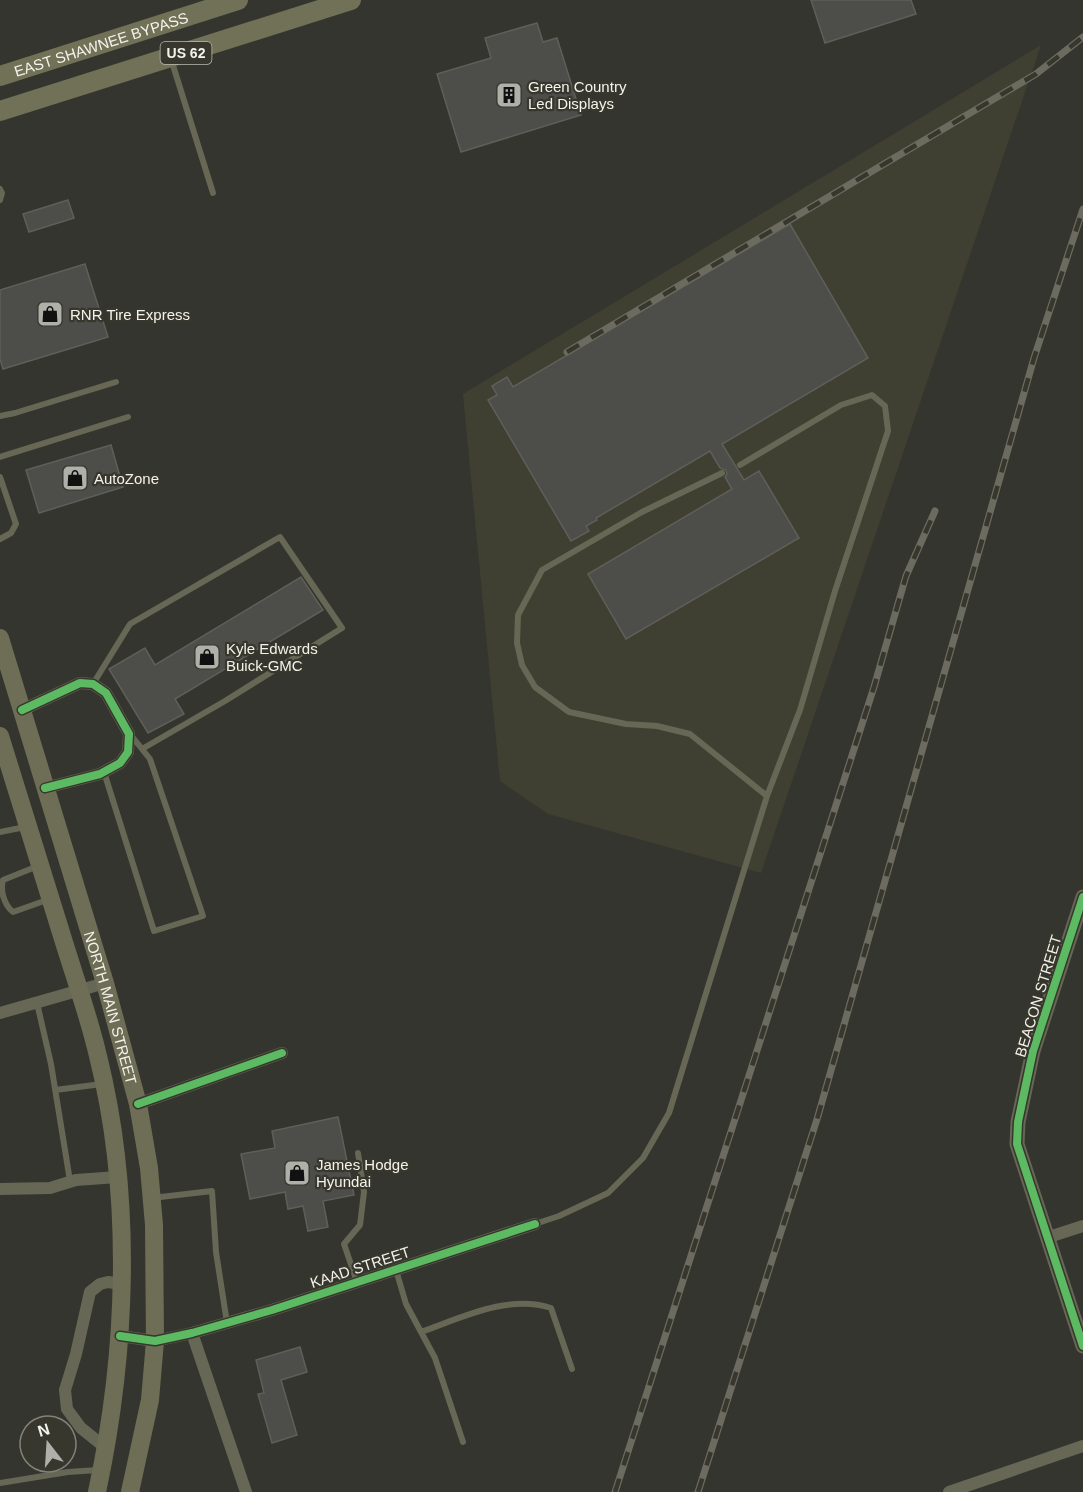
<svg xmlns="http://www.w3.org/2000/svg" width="1083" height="1492" font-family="Arial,sans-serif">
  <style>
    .built { fill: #3f4031 }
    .building { fill: #4d4d49; stroke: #5f5f5a; stroke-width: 1.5 }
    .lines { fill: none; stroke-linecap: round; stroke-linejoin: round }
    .service { stroke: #666754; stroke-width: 6 }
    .minor { stroke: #666754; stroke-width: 12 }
    .tertiary { stroke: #666754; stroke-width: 15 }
    .primary { stroke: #6e6e56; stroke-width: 18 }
    .trunk { stroke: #707157; stroke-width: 20 }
    .rail-casing { stroke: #6b6b60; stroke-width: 7 }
    .rail { stroke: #37372d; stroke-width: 4.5; stroke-dasharray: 14; stroke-linecap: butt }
    .cycleway-casing { stroke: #37372d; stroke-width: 11 }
    .cycleway { stroke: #5cba63; stroke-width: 8 }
    .labels { text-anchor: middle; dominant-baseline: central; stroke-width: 4.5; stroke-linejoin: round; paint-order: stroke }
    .shield { fill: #37372d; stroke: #bbbbb3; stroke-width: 1.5 }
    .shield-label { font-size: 14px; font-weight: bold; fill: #f3f3ec }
    .street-label { font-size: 15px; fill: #f3f3ec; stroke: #37372d }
    .poi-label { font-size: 15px; fill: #f3f3ec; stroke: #37372d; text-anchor: start }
  </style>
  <rect width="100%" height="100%" fill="#35352f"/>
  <path class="built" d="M 1041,45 L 761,873 L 548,814 L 500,781 L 463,394 Z"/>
  <path class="building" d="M 811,0 L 911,0 L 916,14 L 825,43 Z
    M 537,23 L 543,42 L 557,38 L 581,115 L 461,152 L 437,74 L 491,58 L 485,38 Z
    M 68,200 L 74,218 L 29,232 L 23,214 Z
    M 790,224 L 868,358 L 722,444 L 744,480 L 759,471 L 799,538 L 626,639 L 588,574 L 732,489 L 725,477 L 727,474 L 726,470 L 720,468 L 710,451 L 596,518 L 597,520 L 586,526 L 589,531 L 571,541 L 488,400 L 497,395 L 492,386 L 507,377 L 513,387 Z
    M 85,264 L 108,337 L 3,369 L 0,359 L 0,290 Z
    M 111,445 L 123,487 L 39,513 L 26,470 Z
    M 301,577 L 323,610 L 175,699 L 184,714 L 148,733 L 109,669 L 145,648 L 155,665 Z
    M 338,1117 L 354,1195 L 323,1201 L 328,1227 L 308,1231 L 303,1206 L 288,1209 L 285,1192 L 250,1199 L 241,1154 L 275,1148 L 272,1131 Z
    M 300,1347 L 307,1372 L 281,1380 L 297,1435 L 272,1443 L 258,1394 L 264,1393 L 256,1360 Z"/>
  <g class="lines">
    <path class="service" d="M 171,59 L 213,193
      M 0,189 L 2,193 L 0,200
      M 0,416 L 15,413 L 116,382
      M 0,457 L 128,417
      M 722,473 L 642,512 L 542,570 L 518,615 L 517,643 L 522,665 L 535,687 L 569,712 L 626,724 L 657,726 L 690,734 L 767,796 L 800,710 L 835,591 L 888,431 L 885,406 L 872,395 L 841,405 L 740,465
      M 0,477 L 16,524 L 11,533 L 0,539
      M 93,684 L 130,624 L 280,537 L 342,628 L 225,701 L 142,749
      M 104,772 L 154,931 L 203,916 L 150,759 L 130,734
      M 0,832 L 25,827
      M 38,866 L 3,880 C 0,890 4,905 13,912 L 47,900
      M 37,1003 L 51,1064 L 70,1181
      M 55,1090 L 102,1084
      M 152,1198 L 212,1191 L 216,1252 L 227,1323
      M 535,1224 L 559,1216 L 608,1193 L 643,1158 L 669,1113 L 767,796
      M 396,1270 L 406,1304 L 435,1358 L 463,1442
      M 357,1282 L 344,1244 L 360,1225 L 364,1192 L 358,1153
      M 421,1332 C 461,1318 508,1294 551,1308 L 572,1369
      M 0,1483 L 68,1472 L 98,1470"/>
    <path class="minor" d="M 22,710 L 80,683 L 93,684 L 106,693 L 129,734 L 128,752 L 120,763 L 100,774 L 45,788
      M 0,1013 L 105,983
      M 138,1104 L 282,1053
      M 0,1189 L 50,1188 L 76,1180 L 118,1177
      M 1049,1237 L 1083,1226
      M 192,1333 L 246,1492
      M 120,1336 L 155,1341 L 192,1333 L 272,1310 L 535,1224
      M 106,1448 L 81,1428 L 67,1409 L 65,1390 L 76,1354 L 90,1292 L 100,1284 L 108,1282 L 121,1284
      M 949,1492 L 1083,1446"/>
    <path class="tertiary" d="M 1083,897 L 1033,1051 L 1018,1122 L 1017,1144 L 1083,1346"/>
    <g class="primary">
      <path id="s1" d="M 0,638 L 105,983 L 138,1104 L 149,1168 L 154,1225 L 155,1341 L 150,1400 L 130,1492"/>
      <path d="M 0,736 C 21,804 42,871 63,939 C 75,978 89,1017 98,1056 C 133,1196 127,1352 97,1492"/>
    </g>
    <g class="trunk">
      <path id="s2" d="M 0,76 L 238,0"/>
      <path d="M 0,111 L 351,0"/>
    </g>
    <g class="rail-casing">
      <path id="rail" d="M 567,352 L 1036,74 L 1083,37
        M 615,1492 L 874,687 L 906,576 L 935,511
        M 698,1492 L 818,1116 L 1034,358 L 1083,209"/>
    </g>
    <use href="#rail" class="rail"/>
    <g class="cycleway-casing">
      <path id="cycleway" d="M 22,710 L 80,683 L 93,684 L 106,693 L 129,734 L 128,752 L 120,763 L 100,774 L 45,788
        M 1083,897 L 1033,1051 L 1018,1122 L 1017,1144 L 1083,1346
        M 138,1104 L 282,1053
        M 120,1336 L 155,1341 L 192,1333 L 272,1310 L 535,1224"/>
    </g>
    <use href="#cycleway" class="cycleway"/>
  </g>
  <defs>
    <g id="building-square" transform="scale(1.35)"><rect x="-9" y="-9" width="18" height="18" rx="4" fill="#b0b0aa" stroke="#37372d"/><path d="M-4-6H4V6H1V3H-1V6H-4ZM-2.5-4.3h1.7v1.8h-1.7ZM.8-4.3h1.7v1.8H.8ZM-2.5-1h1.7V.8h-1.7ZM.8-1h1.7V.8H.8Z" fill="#111"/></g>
    <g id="shop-square" transform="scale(1.35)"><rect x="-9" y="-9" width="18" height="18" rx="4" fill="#b0b0aa" stroke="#37372d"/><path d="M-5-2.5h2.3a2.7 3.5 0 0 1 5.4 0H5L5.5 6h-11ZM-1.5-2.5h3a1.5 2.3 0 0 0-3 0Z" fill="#111"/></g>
  </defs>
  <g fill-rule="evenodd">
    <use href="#building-square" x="509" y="95"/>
    <use href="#shop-square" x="50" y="314"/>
    <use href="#shop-square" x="75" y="478"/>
    <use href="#shop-square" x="207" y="657"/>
    <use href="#shop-square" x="297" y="1173"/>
  </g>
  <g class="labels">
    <rect class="shield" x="160.5" y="42" width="51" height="22" rx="4.5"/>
    <g class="shield-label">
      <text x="186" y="53">US 62</text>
    </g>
    <g class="street-label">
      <text stroke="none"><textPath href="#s2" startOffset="106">EAST SHAWNEE BYPASS</textPath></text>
      <text transform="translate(1038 996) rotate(-73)">BEACON STREET</text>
      <text stroke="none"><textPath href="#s1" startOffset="386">NORTH MAIN STREET</textPath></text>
      <text transform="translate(360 1267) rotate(-18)">KAAD STREET</text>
    </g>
    <g class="poi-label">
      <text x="528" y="86">Green Country<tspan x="528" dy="17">Led Displays</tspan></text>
      <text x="70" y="314">RNR Tire Express</text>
      <text x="94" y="478">AutoZone</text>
      <text x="226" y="648">Kyle Edwards<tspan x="226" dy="17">Buick-GMC</tspan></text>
      <text x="316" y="1164">James Hodge<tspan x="316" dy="17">Hyundai</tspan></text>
    </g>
  </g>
  <g transform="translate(48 1444) rotate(343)"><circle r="28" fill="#37372d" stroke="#828279" stroke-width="1.5"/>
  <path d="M0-4.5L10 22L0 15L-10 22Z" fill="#b0b0aa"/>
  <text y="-9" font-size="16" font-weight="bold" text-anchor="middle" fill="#f3f3ec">N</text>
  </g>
</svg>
